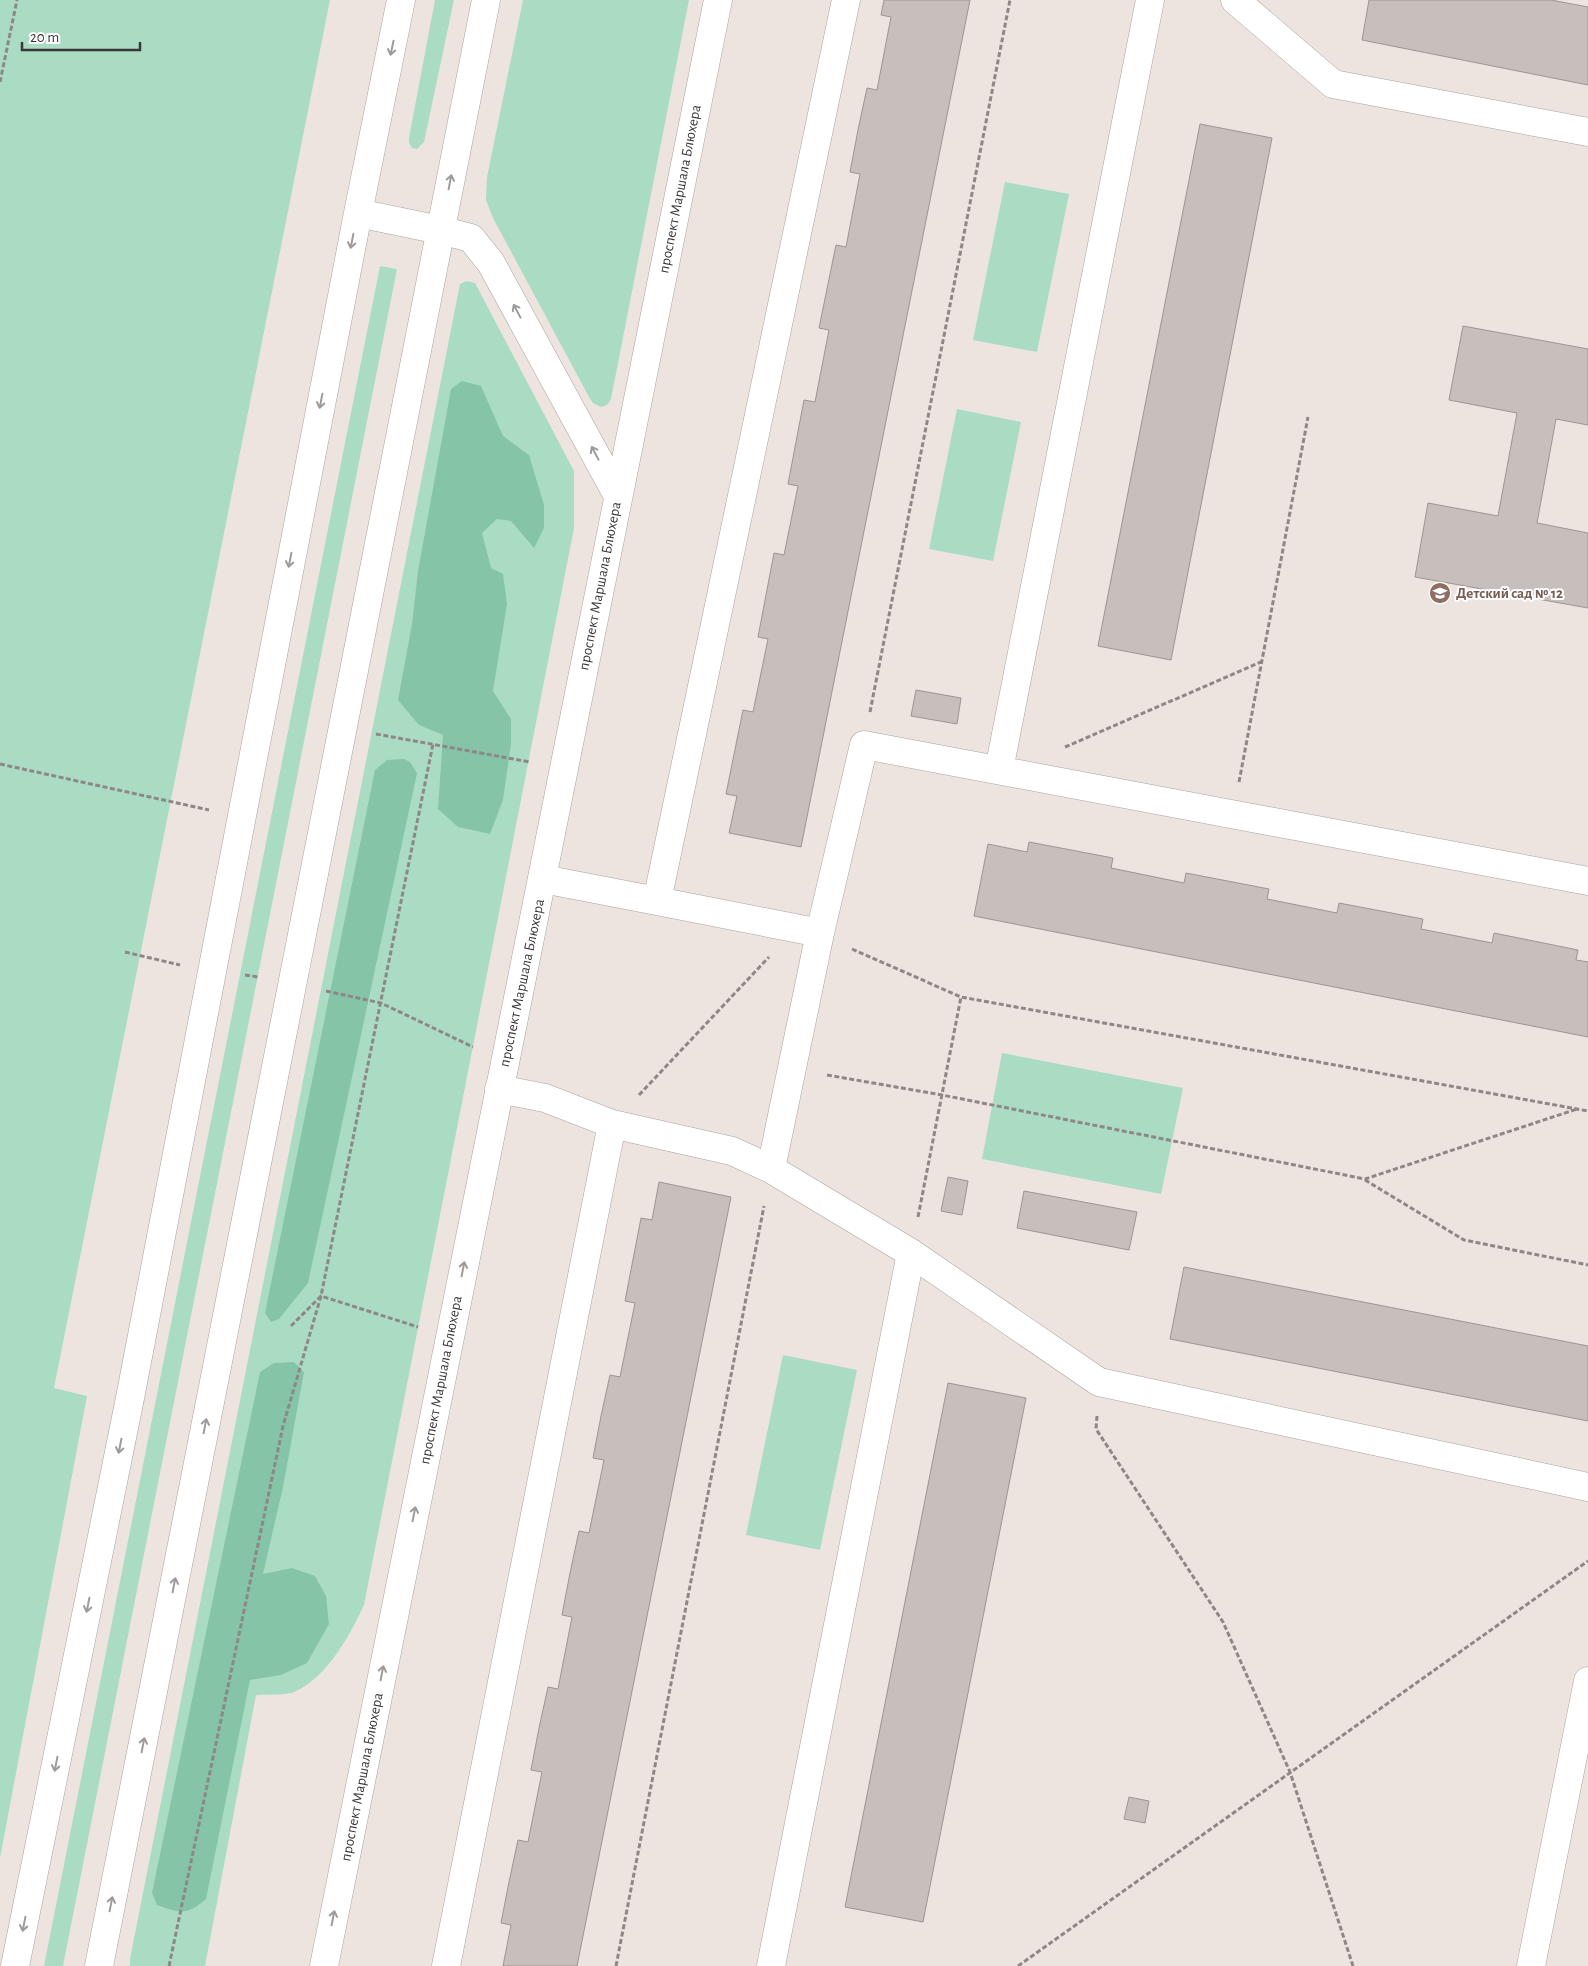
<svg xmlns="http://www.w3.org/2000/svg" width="1588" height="1966" font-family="'Alegreya Sans',sans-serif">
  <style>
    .green { fill: #aadcc4 }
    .forest { fill: #85c4a7 }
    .building { fill: #c7bfbb; stroke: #9c9591 }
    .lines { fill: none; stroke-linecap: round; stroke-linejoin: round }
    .minor-casing { stroke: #aaa19e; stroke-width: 29 }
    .major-casing { stroke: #aaa19e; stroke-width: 29 }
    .path { stroke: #8e8885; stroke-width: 3; stroke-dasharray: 5 2.5; stroke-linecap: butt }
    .minor { stroke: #fff; stroke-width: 28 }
    .major { stroke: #fff; stroke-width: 28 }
    .oneway { stroke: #9d9b9a }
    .labels { text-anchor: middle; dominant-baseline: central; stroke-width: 4; stroke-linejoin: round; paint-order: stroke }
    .street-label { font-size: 15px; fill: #3b3736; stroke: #fff }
    .education-label { font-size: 15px; font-weight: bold; fill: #785e54; stroke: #fff; text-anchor: start }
  </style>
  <rect width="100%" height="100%" fill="#ede4e0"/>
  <path class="green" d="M 0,0 L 330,0 L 54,1388 L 87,1396 L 0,1858 Z
    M 435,0 L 454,0 L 424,142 L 417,149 L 412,148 L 409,143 L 409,138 Z
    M 523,0 L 689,0 L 611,399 L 607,405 L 601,407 L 593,403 L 589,397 L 493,218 L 486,200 L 487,177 Z
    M 1005,182 L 1069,194 L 1037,352 L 973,340 Z
    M 380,266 L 397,269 L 63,1966 L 44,1966 Z
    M 467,281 L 475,283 L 574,471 L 574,528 L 364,1605 C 350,1635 327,1678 294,1692 C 284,1696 267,1694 256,1695 L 205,1966 L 130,1966 L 130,1959 L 460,284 Z
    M 957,409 L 1021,422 L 993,561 L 929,549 Z
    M 1002,1053 L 1183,1088 L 1161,1194 L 982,1159 Z
    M 783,1355 L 857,1370 L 820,1550 L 746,1535 Z"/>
  <path class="forest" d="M 462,381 L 481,386 L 503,436 L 529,455 L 544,505 L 544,528 L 534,548 L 511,521 L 497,519 L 482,533 L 491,568 L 503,574 L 507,604 L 493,691 L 511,719 L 511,744 L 503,800 L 490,834 L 458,827 L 438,809 L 443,735 L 419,725 L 398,700 L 412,624 L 418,571 L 451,389 Z
    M 404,759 L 410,762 L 417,773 L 308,1283 L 279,1319 L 271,1322 L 265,1313 L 375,770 L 387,760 Z
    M 294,1362 L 304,1372 L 283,1487 L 263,1574 L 292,1568 L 315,1576 L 326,1596 L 329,1624 L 307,1663 L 281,1675 L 250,1680 L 206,1899 C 187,1916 179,1913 157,1905 L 152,1893 L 260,1372 L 274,1363 Z"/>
  <path class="building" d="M 884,0 L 970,0 L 801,847 L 729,833 L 737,796 L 726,794 L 743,710 L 753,712 L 768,639 L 758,637 L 774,553 L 784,555 L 798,486 L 788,484 L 804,400 L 815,402 L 829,330 L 819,328 L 836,245 L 846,247 L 860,174 L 850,172 L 858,130 L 867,88 L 877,90 L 891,17 L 881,15 Z
    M 1369,0 L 1551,0 L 1588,7 L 1588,85 L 1362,40 Z
    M 1200,124 L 1272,138 L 1171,660 L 1098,646 Z
    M 1463,326 L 1588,349 L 1588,425 L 1556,419 L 1537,523 L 1588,533 L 1588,608 L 1415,577 L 1428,503 L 1498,516 L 1517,413 L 1449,400 Z
    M 916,690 L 961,698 L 957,724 L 911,716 Z
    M 1029,842 L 1113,858 L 1111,868 L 1184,883 L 1186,873 L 1269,889 L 1267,899 L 1337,913 L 1339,903 L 1423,919 L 1421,929 L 1492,943 L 1494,933 L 1578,950 L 1576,960 L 1588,962 L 1588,1037 L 974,916 L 988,844 L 1027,852 Z
    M 948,1177 L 968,1181 L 962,1215 L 941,1211 Z
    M 659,1182 L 731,1197 L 577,1966 L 503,1966 L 511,1925 L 501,1923 L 509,1882 L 518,1840 L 528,1842 L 542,1772 L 531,1770 L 539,1728 L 548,1687 L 558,1689 L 572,1617 L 562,1615 L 570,1573 L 579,1531 L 589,1533 L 604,1460 L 593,1458 L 601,1416 L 610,1375 L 620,1377 L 635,1303 L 625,1301 L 641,1218 L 652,1220 Z
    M 1024,1191 L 1137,1212 L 1129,1250 L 1017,1228 Z
    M 1184,1267 L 1588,1346 L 1588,1421 L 1170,1339 Z
    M 948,1383 L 1026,1398 L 923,1922 L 845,1907 Z
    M 1129,1797 L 1149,1801 L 1145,1823 L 1124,1819 Z"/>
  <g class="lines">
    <g class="minor-casing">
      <path id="minor" d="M 1235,0 L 1333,84 L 1588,132
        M 440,230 L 471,238 L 491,263 L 618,496
        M 999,770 L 1150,0
        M 543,879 L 657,901 L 846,0
        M 657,901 L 820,933 L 771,1169
        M 820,933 L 864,745 L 1588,881
        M 499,1089 L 545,1098 L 612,1124 L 732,1151 L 771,1169 L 911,1253 L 1099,1382 L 1588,1487
        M 324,1966 L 718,0
        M 446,1966 L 612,1124
        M 771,1966 L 911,1253
        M 1531,1966 L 1588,1681"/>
    </g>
    <g class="major-casing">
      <path id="major" d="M 358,213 L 440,230
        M 15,1966 L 130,1398 L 358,213 L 401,0
        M 99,1966 L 486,0"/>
    </g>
    <path class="path" d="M 0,82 L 17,0
      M 870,712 L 1010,0
      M 376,734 L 530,762
      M 1065,747 L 1261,662
      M 0,764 L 209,810
      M 1239,782 L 1308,417
      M 852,949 L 961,997 L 1588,1111
      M 125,952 L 180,965
      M 245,975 L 258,977
      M 326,991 L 381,1003 L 473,1047
      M 827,1075 L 942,1095 L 1365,1179 L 1577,1109
      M 639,1095 L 769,957
      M 1365,1180 L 1464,1240 L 1588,1265
      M 918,1217 L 961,997
      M 291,1326 L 321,1296 L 433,744
      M 1097,1416 L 1096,1429 L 1223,1622 L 1290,1772 L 1353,1966
      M 169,1966 L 283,1426 L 321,1296 L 418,1327
      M 616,1966 L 764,1206
      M 1018,1966 L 1588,1561"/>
    <use href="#minor" class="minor"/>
    <use href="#major" class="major"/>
  </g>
  <defs><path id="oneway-shaft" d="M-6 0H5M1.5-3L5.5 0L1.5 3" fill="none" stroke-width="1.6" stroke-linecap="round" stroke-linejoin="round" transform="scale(1.25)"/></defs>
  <g class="oneway">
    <use href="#oneway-shaft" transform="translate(392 48) rotate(102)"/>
    <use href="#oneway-shaft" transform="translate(450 182) rotate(-79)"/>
    <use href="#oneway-shaft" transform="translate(352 241) rotate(101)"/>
    <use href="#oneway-shaft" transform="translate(517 311) rotate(-118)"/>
    <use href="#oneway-shaft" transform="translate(321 401) rotate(101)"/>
    <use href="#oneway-shaft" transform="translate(595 453) rotate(-118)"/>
    <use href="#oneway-shaft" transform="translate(290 560) rotate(101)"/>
    <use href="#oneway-shaft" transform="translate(463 1269) rotate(-79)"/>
    <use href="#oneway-shaft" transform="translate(205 1426) rotate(-79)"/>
    <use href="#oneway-shaft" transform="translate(120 1446) rotate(101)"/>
    <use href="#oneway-shaft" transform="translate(414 1514) rotate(-79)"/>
    <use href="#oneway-shaft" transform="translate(174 1585) rotate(-79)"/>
    <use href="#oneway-shaft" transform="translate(88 1605) rotate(101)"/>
    <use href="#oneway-shaft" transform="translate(382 1673) rotate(-79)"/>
    <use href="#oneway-shaft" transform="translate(143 1745) rotate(-79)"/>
    <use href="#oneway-shaft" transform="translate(56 1764) rotate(101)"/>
    <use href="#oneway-shaft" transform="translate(111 1904) rotate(-79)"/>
    <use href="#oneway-shaft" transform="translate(333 1918) rotate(-79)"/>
    <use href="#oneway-shaft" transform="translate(24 1924) rotate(101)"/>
  </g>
  <defs>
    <g id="school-disc" transform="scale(1.125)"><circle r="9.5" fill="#8d6e63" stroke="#fff"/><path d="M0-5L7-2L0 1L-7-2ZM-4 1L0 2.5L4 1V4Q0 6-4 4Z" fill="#fff"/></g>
  </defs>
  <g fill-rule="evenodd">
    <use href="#school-disc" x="1440" y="593"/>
  </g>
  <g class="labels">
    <g class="street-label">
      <text transform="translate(680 189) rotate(-79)">проспект Маршала Блюхера</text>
      <text transform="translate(600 586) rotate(-79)">проспект Маршала Блюхера</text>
      <text transform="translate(522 983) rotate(-78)">проспект Маршала Блюхера</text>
      <text transform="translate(441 1380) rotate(-79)">проспект Маршала Блюхера</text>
      <text transform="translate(362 1777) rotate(-79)">проспект Маршала Блюхера</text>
    </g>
    <g class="education-label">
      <text x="1456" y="593">Детский сад № 12</text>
    </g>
  </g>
  <path d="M22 42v8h118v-8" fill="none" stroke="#3b3736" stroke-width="2.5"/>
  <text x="30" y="42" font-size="15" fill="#3b3736" stroke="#ffffff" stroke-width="4" paint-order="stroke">20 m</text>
</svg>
